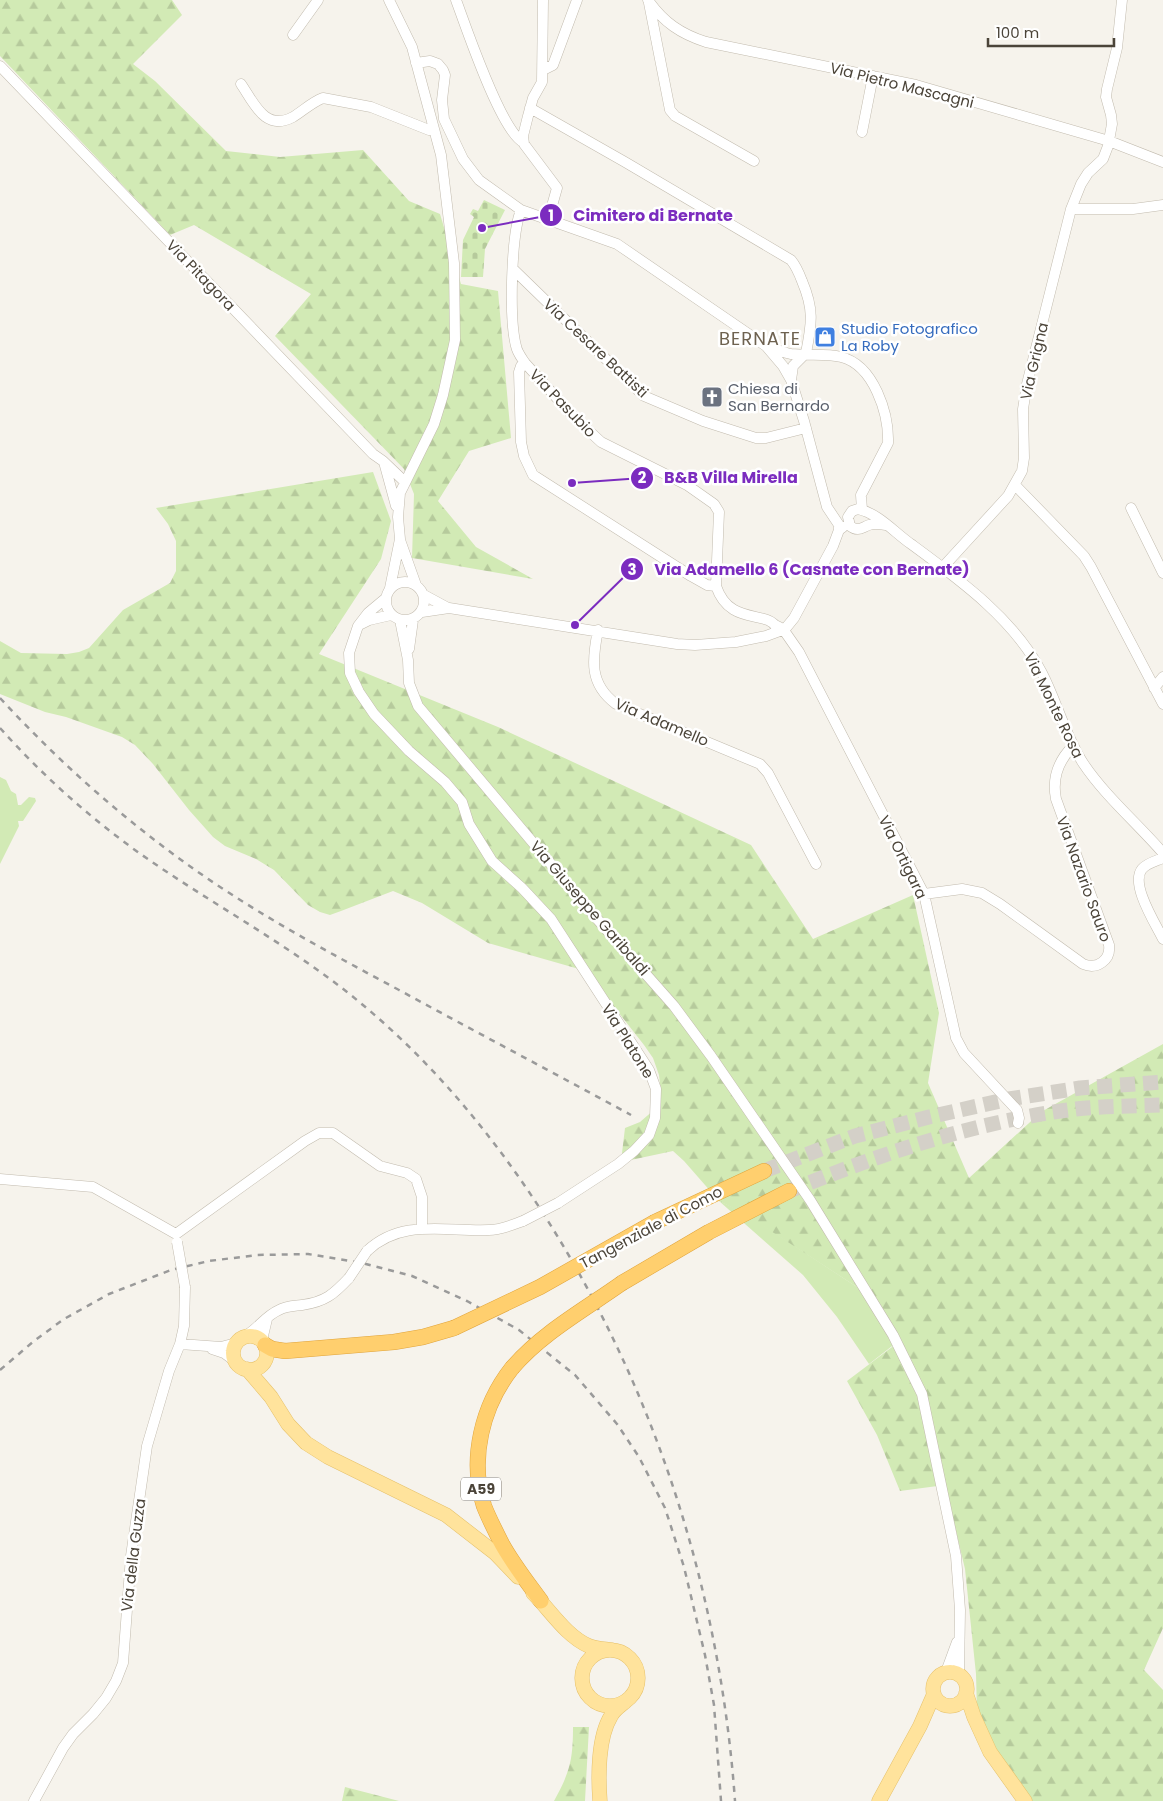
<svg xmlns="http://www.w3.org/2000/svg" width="1163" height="1801" font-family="Poppins,sans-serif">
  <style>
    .green { fill: #d2eab5 }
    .forest { fill: url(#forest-firs) }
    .cemetery { fill: url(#cemetery-stones) }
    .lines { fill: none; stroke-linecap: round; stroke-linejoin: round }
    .highway-tunnel { stroke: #d4d0c8; stroke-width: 15; stroke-dasharray: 15 8; stroke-linecap: butt }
    .minor-casing { stroke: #c2bbae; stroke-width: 11 }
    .major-casing { stroke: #e6c16a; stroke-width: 15 }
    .highway-casing { stroke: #e0a43c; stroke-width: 16 }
    .minor { stroke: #fff; stroke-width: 10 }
    .major { stroke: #ffe39c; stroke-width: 14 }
    .highway { stroke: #ffcf6e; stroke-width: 15 }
    .rail { stroke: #9a9a9a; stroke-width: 2.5; stroke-dasharray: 6 6; stroke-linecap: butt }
    .minor-bridge-casing { stroke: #c2bbae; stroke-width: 11; stroke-linecap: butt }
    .highway-bridge-casing { stroke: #e0a43c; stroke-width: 16; stroke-linecap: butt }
    .minor-bridge { stroke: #fff; stroke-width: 10 }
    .highway-bridge { stroke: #ffcf6e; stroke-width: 15 }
    .labels { text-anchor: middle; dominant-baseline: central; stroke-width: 5; stroke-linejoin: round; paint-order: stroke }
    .shield { fill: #fff; stroke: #817c74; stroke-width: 1 }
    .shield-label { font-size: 14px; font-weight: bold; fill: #4b4439 }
    .street-label { font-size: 15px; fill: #4b4439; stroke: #fff }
    .shop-label { font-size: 15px; fill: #366cbe; stroke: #fff; text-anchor: start }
    .worship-label { font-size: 15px; fill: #5b616d; stroke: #fff; text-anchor: start }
    .quarter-label { font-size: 18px; letter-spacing: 1px; fill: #6e6250; stroke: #fff }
    .leader { fill: none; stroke: #7b2cbf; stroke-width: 2 }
    .callout-dot { fill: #7b2cbf; stroke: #fff; stroke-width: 2 }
    .mark-label { font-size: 15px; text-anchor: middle; font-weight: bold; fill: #fff }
    .callout-label { font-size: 16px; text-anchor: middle; font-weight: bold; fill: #7b2cbf; stroke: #fff; stroke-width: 5; stroke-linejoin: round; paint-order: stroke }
  </style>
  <defs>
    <pattern id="forest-firs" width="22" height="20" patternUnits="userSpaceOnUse" patternTransform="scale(1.25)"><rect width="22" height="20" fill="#d2eab5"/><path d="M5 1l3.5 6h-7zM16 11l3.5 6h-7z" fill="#b6ca9c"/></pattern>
    <pattern id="cemetery-stones" width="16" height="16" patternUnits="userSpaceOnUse" patternTransform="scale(1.25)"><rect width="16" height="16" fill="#d2eab5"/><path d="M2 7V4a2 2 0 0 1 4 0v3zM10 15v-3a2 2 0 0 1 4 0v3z" fill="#b6ca9c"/></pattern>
  </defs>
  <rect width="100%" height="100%" fill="#f6f3ec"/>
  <path class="green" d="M 0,777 L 6,780 L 11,791 L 16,794 L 18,805 L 21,805 L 29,797 L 35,798 L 36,801 L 23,821 L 18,821 L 19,826 L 0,864 Z
    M 719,1201 L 743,1212 L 860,1289 L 896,1343 L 869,1364 L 837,1317 L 803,1275 Z"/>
  <path class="forest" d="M 0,0 L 172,0 L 182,15 L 133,64 L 155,81 L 226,151 L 280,157 L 363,150 L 409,201 L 440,214 L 461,284 L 498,291 L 511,438 L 469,451 L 438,501 L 476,547 L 533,579 L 412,558 L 414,494 L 404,469 L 275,336 L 311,294 L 194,225 L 170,235 L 0,56 Z
    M 373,472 L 391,521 L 381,559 L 319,654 L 498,727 L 751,845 L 813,939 L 913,895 L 939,1013 L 928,1083 L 969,1178 L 1041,1112 L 1163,1044 L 1163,1628 L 1144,1670 L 1163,1690 L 1163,1801 L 1027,1801 L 993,1748 L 977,1713 L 976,1674 L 965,1569 L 945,1485 L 900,1491 L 877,1435 L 847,1381 L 896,1344 L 860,1289 L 743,1213 L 719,1201 L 684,1161 L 673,1151 L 626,1161 L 622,1153 L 625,1128 L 640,1122 L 655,1109 L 661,1092 L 659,1075 L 653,1058 L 644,1045 L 586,971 L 488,943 L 422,903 L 393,891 L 341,911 L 330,915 L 320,912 L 308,905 L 274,870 L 256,859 L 225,846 L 213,837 L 189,810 L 153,764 L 135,745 L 122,737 L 66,717 L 45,712 L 0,694 L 0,641 L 21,653 L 67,654 L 79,652 L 89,648 L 123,610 L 170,583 L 176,571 L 176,541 L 168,524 L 156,508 Z
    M 573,1727 L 589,1727 L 585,1801 L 554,1801 C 570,1772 573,1760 573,1727 Z
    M 345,1787 L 399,1801 L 342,1801 Z"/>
  <path class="cemetery" d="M 484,200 L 505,210 L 485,249 L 483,277 L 461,277 L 463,240 L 474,217 L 470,214 L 473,209 L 478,211 Z"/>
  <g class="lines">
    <path class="highway-tunnel" d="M 764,1171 L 855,1136 L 929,1117 L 1009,1099 L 1080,1088 L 1163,1082
      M 789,1191 C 880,1154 977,1121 1076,1109 C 1105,1106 1134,1106 1163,1105"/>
    <g class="minor-casing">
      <path id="minor" d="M 389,0 L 412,47 L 441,155 L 454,263 L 455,340 L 443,395 L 434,424 L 400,493 L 398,517 L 400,539 L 390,588
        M 456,0 C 466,27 501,131 523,142
        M 543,0 L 542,82 L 533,98 L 528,116 L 523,136 L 524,144 L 557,188 L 548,220
        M 648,0 C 663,22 681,34 706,42 L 916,85 L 1109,141 L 1163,162
        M 649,3 L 670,110 L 675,116 L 754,161
        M 293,35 L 318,0
        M 416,63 L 430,61 L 438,64 L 443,70 L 445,75 L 442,100 L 444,119 L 463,159 L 479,180 L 521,210 L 617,244 L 766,346 L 783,366 L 791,380 L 804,421 L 827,507 L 839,525 L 839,530
        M 0,66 L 373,454 L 383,461 L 405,482
        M 543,70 L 553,65 L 577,0
        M 241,84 C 254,103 265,132 293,117 C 303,111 312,102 323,98 L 371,107 L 429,130 L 434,129
        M 530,108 L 625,162 L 791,260 C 796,266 799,273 802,281 C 814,309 812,323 806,353
        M 862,132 L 873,76
        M 1071,209 L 1133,209 L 1163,205
        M 521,210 C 511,235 509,319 516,346 C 517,352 521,357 525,363 L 575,418 L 601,442 L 687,485 L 714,504 L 719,512 L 716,586 C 730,627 767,609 777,628
        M 513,269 L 644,396 L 703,421 L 756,438 L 766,438 L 806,428
        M 769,347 C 776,349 784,353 791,354 C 808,356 825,353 841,357 C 874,365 889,414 888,443 L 861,495 L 862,510
        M 525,363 L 521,366 L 519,372 L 521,442 L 524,456 L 533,475 L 691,576 L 707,585 L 716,586
        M 791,380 L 793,366 L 806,353
        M 384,462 L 396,506
        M 1015,485 L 1084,556 L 1091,567 L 1163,704
        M 1131,508 L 1163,573
        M 886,525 C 880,524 874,523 869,525 C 861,528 858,532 850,526 L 848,517 L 852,511 L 858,509 C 878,513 895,533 911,544 C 960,580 1014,619 1042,673 C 1057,702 1065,735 1083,763 C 1105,796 1137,823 1163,853
        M 400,540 L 416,585
        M 943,567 L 1008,496 L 1022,471 L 1024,458 L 1023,409 L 1027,384 L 1071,209 L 1081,184 L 1088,173 L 1103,159 L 1108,146 L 1112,124 L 1111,115 L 1106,97 L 1107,89 L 1117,48 L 1122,0
        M386 601a19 19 0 1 1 38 0a19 19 0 1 1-38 0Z
        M 424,595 L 448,608
        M 386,598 L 368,613 L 358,626 L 349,653 L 350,673 L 359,692 L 374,714 L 409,751 L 445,782 L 462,802 L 469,824 L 492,861 L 522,888 L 551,919 L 649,1070 L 656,1089 L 655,1118 L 649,1135 L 634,1151 L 618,1164 L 558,1203
        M 422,612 L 449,608 L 677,644 L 695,645 L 736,642 L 766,636 L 785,629 L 794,618 L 833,546 L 839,530 L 843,527
        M 400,620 L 408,660 L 409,683 L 418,706 L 598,920 L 674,1006 L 711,1056 L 810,1200 L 893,1335 L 922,1394 L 956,1556 L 960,1610 L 959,1674
        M 361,624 L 369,620 L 391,615
        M 775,625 L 783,629 L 799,652 L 924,894 L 956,1038 L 964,1053 L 1017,1110 L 1019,1118 L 1018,1123
        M 598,630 C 592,660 589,684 616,704 L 760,764 L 768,773 L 816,864
        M 409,649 L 413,620
        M 1154,688 L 1163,677
        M 1163,858 C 1156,861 1147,863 1142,869 C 1130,884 1155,923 1163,939
        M 924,894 L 962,889 L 982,893 L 1000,904 L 1083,964 C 1097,970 1111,960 1109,945 L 1056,799 C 1052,779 1058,761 1073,746
        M 0,1179 L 93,1187 L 176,1234
        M 176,1234 L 305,1141 L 319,1133 L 333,1133 L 380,1166 L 407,1173 L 416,1179 L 422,1197 L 422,1229
        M 367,1251 C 402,1218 446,1232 489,1230 C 501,1230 512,1225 523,1221
        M 245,1336 C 258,1329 265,1316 279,1310 C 286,1306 295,1306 302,1305 C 325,1302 334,1294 349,1278
        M 262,1340 L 267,1319
        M 180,1344 L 221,1347 L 236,1343
        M 212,1349 L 224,1353 L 235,1361
        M 946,1672 L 957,1642
        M 34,1801 L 63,1748 L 73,1734 L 93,1714 L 106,1698 L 116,1681 L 123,1663 L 131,1556 L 147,1446 L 169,1371 L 180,1344 L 184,1326 L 185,1287"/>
    </g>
    <g class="major-casing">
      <path id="major" d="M233 1353a17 17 0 1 1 34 0a17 17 0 1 1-34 0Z
        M 247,1369 L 271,1397 L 288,1424 L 306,1443 L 328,1457 L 446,1515 L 495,1553 L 518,1577
        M 533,1593 C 550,1610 566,1636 589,1646 C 596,1649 605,1649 612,1650
        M582 1678a28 28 0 1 1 56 0a28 28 0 1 1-56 0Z
        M933 1689a17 17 0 1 1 34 0a17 17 0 1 1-34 0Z
        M 966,1693 L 974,1717 L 990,1752 L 1025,1801
        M 600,1801 C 598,1776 598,1737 611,1716 C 614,1710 620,1706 625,1702
        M 879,1801 L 920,1726 L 934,1694"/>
    </g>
    <g class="highway-casing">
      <path id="highway" d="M 655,1222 L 764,1171
        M 622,1283 L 709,1232 L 789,1191
        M 265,1345 L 272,1349 L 285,1351 L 394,1342 L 423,1337 L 454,1328
        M 512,1368 C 482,1406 469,1459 484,1506 C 489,1519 496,1532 502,1544 C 513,1564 528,1583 541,1601"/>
    </g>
    <use href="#minor" class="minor"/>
    <use href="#major" class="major"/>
    <use href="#highway" class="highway"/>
    <path class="rail" d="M 0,698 C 58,761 122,818 191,867 C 257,914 328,952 399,990 C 476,1032 554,1073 631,1115
      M 0,728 C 42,775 90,818 142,855 C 209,902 282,941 347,992 C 424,1053 487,1127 541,1210 C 655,1387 720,1591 735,1801
      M 0,1370 L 34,1341 L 64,1319 L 109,1294 L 171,1270 L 209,1261 L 257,1255 L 308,1254 L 362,1263 L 412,1276 L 467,1301 L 519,1330 L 575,1375 L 617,1424 L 639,1457 L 665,1508 L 684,1567 L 705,1655 L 714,1705 L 721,1801"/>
    <g class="minor-bridge-casing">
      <path id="minor-bridge" d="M 523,1221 L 558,1203
        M 177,1242 L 185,1287
        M 349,1278 L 367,1251"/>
    </g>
    <g class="highway-bridge-casing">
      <path id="highway-bridge" d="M 454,1328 L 540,1287 L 655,1222
        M 512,1368 C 542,1333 584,1310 622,1283"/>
    </g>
    <use href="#minor-bridge" class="minor-bridge"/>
    <use href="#highway-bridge" class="highway-bridge"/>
  </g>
  <defs>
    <g id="shop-square" transform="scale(1.125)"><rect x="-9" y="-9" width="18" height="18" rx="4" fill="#3f7fe0" stroke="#fff"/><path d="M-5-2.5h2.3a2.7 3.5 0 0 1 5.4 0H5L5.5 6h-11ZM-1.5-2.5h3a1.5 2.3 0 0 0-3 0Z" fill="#fff"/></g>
    <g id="church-square" transform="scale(1.125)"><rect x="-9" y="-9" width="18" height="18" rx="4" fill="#6b7280" stroke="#fff"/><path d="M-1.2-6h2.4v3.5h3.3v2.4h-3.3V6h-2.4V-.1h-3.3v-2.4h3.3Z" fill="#fff"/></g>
  </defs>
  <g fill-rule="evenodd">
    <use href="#shop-square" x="825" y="337"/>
    <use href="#church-square" x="712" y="397"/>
  </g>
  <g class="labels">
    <rect class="shield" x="461" y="1477.5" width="40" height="23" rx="4"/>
    <g class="shield-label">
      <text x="481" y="1489">A59</text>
    </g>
    <g class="street-label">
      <text transform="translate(902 85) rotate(14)">Via Pietro Mascagni</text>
      <text transform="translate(201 275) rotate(46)">Via Pitagora</text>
      <text transform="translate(596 348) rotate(43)">Via Cesare Battisti</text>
      <text transform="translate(1034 361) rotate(-77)">Via Grigna</text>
      <text transform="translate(563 403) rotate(46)">Via Pasubio</text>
      <text transform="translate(1054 705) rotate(64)">Via Monte Rosa</text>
      <text transform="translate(662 722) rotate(23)">Via Adamello</text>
      <text transform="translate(903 857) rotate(64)">Via Ortigara</text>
      <text transform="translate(1084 879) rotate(70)">Via Nazario Sauro</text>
      <text transform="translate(590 908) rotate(49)">Via Giuseppe Garibaldi</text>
      <text transform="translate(628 1041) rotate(58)">Via Platone</text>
      <text transform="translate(651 1227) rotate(-28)">Tangenziale di Como</text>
      <text transform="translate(133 1555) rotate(-83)">Via della Guzza</text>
    </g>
    <g class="shop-label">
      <text x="841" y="328">Studio Fotografico<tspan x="841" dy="17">La Roby</tspan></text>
    </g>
    <g class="worship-label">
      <text x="728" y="388">Chiesa di<tspan x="728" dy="17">San Bernardo</tspan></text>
    </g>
    <g class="quarter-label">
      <text x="760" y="338">BERNATE</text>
    </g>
  </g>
  <path class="leader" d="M482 228L551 215M572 483L642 478M575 625L632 569"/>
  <g class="callout-dot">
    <circle cx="482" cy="228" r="5"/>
    <circle cx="572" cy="483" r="5"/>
    <circle cx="575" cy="625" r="5"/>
    <circle cx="551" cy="215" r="12"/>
    <circle cx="642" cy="478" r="12"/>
    <circle cx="632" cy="569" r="12"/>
  </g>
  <g class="mark-label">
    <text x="551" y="221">1</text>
    <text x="642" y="483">2</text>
    <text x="632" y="575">3</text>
  </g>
  <g class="callout-label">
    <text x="653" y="221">Cimitero di Bernate</text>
    <text x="731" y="483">B&amp;B Villa Mirella</text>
    <text x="812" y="575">Via Adamello 6 (Casnate con Bernate)</text>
  </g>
  <path d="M988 38v8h126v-8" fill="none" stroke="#4b4439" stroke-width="2.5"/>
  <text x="996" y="38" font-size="15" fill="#4b4439" stroke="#ffffff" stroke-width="4" paint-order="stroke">100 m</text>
</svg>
